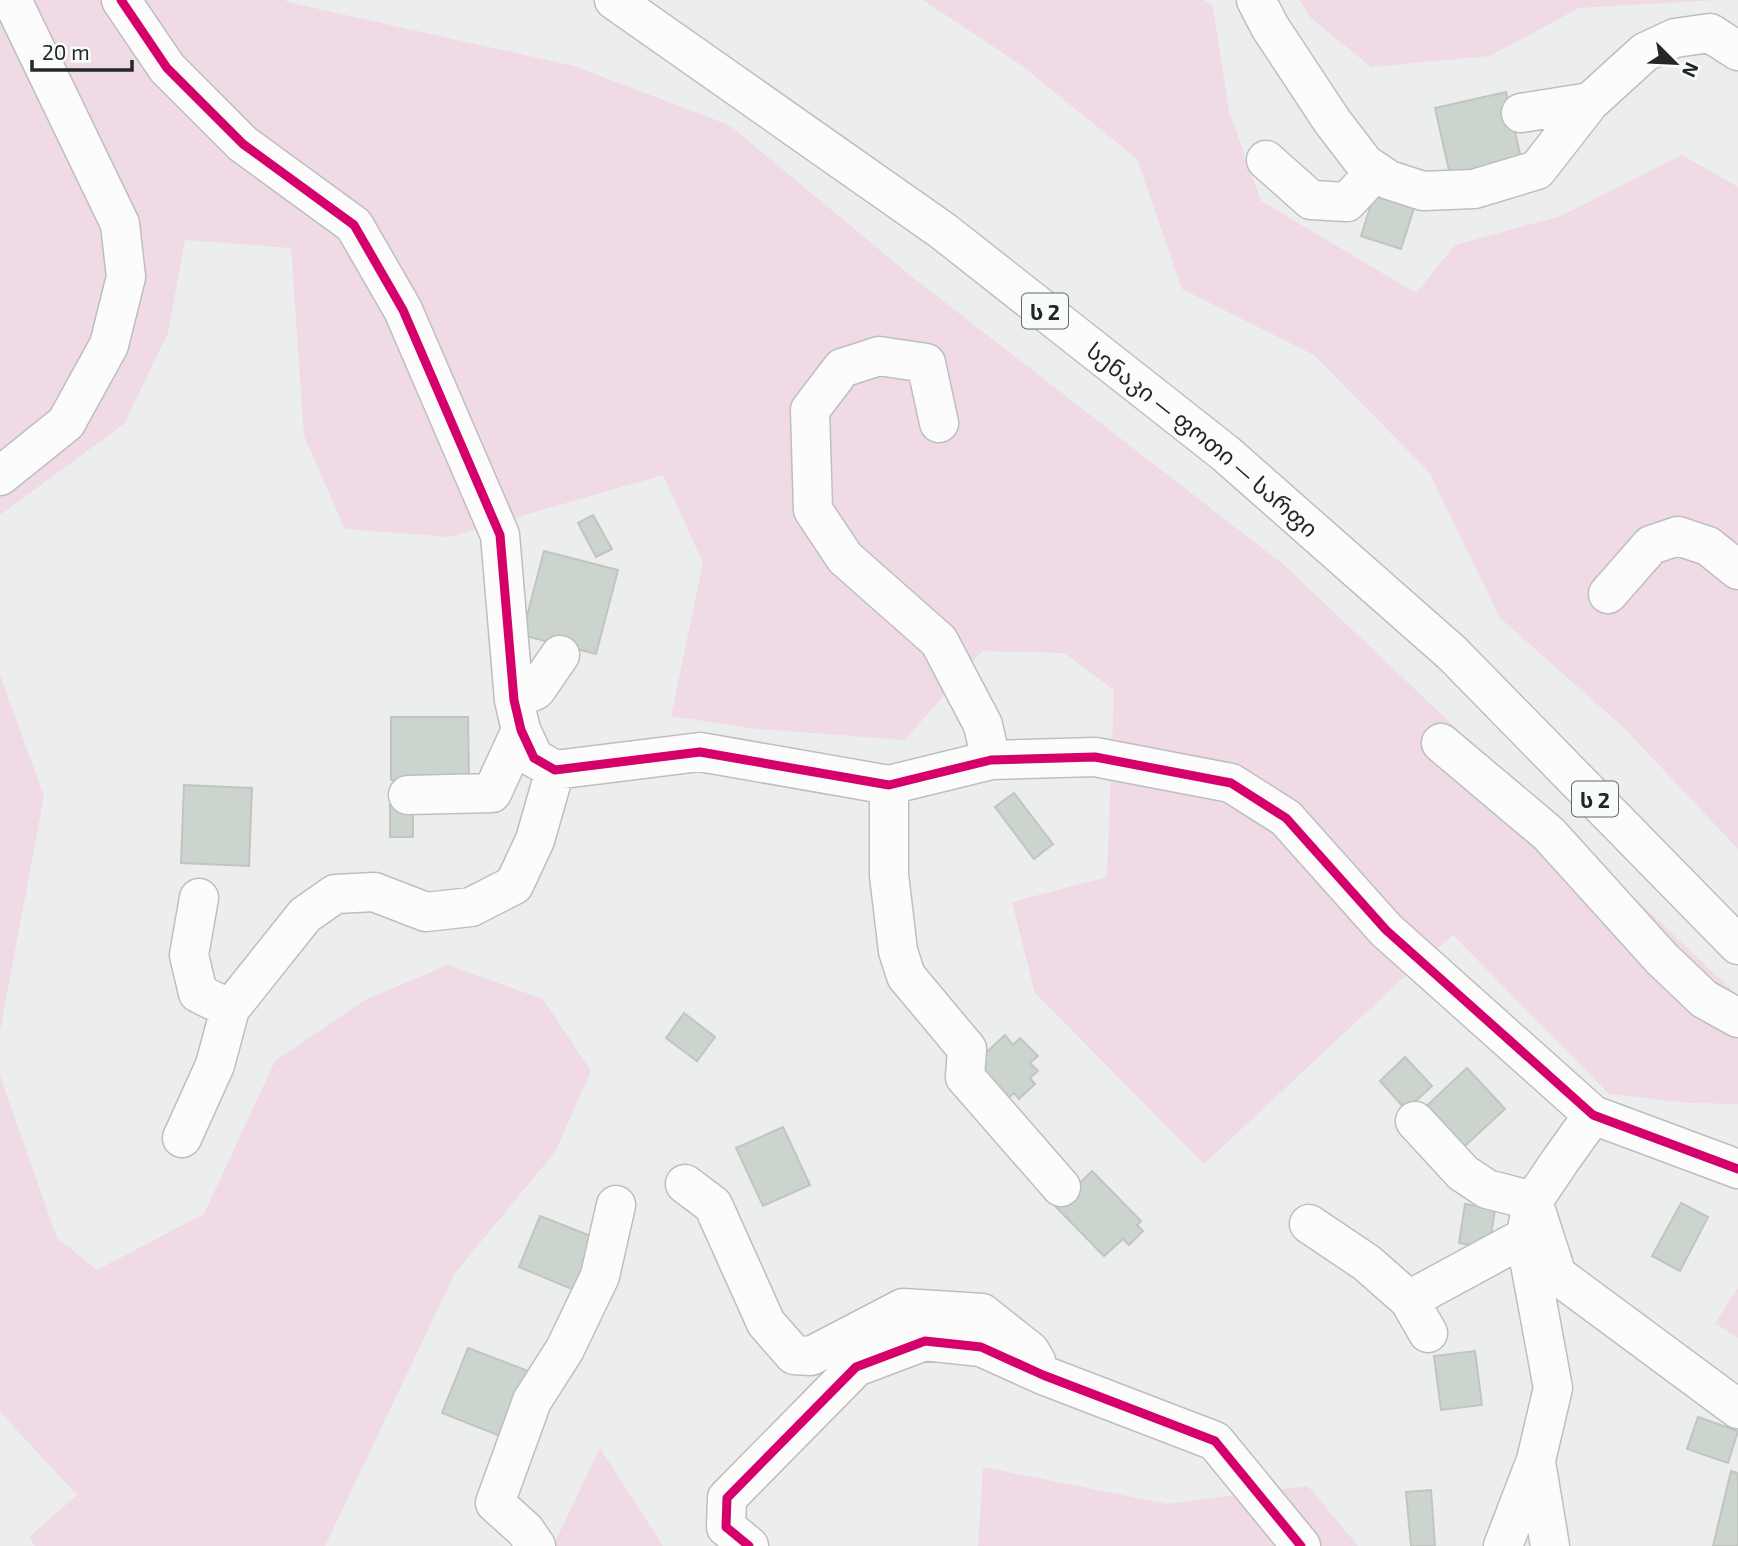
<svg xmlns="http://www.w3.org/2000/svg" width="1738" height="1546" font-family="'Exo 2','Noto Sans Georgian',sans-serif">
  <style>
    .green { fill: #efdae5 }
    .building { fill: #cbd5ce; stroke: #c2c4c3; stroke-width: 2 }
    .lines { fill: none; stroke-linecap: round; stroke-linejoin: round }
    .minor-casing { stroke: #bdbfbe; stroke-width: 41 }
    .highway-casing { stroke: #bdbfbe; stroke-width: 41 }
    .minor { stroke: #fcfcfc; stroke-width: 38 }
    .highway { stroke: #fcfcfc; stroke-width: 38 }
    .cycleway-casing { stroke: #f8fcf9; stroke-width: 13 }
    .cycleway { stroke: #d6006c; stroke-width: 9 }
    .labels { text-anchor: middle; dominant-baseline: central; stroke-width: 5; stroke-linejoin: round; paint-order: stroke }
    .shield { fill: #f8fcf9; stroke: #646765; stroke-width: 2 }
    .shield-label { font-size: 21px; font-weight: bold; fill: #252725 }
    .street-label { font-size: 23px; fill: #252725; stroke: #f8fcf9 }
  </style>
  <rect width="100%" height="100%" fill="#eceeed"/>
  <path class="green" d="M 0,0 L 286,0 L 287,2 L 574,66 L 729,125 L 916,280 L 1284,565 L 1738,996 L 1738,1104 L 1687,1103 L 1609,1094 L 1453,935 L 1401,980 L 1204,1164 L 1035,993 L 1012,902 L 1107,877 L 1114,690 L 1064,653 L 982,651 L 905,740 L 757,729 L 671,716 L 703,563 L 663,475 L 449,537 L 345,529 L 304,436 L 291,248 L 185,240 L 168,333 L 124,424 L 0,515 Z
    M 923,0 L 1204,0 L 1213,7 L 1229,111 L 1261,201 L 1416,293 L 1455,245 L 1561,216 L 1682,155 L 1738,187 L 1738,849 L 1624,728 L 1500,618 L 1429,472 L 1314,355 L 1182,289 L 1137,159 L 1021,65 Z
    M 1299,0 L 1717,0 L 1579,8 L 1490,56 L 1371,67 L 1311,18 Z
    M 0,675 L 44,796 L 0,1031 Z
    M 448,965 L 543,999 L 591,1071 L 555,1152 L 455,1273 L 325,1546 L 35,1546 L 29,1537 L 77,1495 L 0,1412 L 0,1076 L 57,1238 L 97,1270 L 204,1214 L 275,1061 L 365,1000 Z
    M 1738,1288 L 1738,1338 L 1715,1323 Z
    M 600,1448 L 663,1546 L 553,1546 Z
    M 983,1467 L 1167,1504 L 1308,1486 L 1358,1546 L 978,1546 Z"/>
  <path class="building" d="M 1506,92 L 1523,167 L 1452,184 L 1435,108 Z
    M 1374,195 L 1414,208 L 1401,249 L 1361,236 Z
    M 593,515 L 612,549 L 596,557 L 578,523 Z
    M 544,551 L 618,570 L 596,654 L 522,635 Z
    M 391,717 L 468,717 L 469,779 L 391,780 Z
    M 184,785 L 252,788 L 249,866 L 181,863 Z
    M 1014,793 L 1053,844 L 1034,859 L 995,807 Z
    M 390,804 L 413,804 L 413,837 L 390,837 Z
    M 684,1013 L 715,1037 L 697,1061 L 666,1038 Z
    M 1005,1035 L 1013,1045 L 1020,1038 L 1038,1056 L 1030,1063 L 1038,1071 L 1030,1078 L 1035,1084 L 1019,1099 L 1014,1093 L 1006,1100 L 974,1064 Z
    M 1405,1057 L 1432,1086 L 1406,1110 L 1380,1081 Z
    M 1467,1068 L 1505,1109 L 1455,1155 L 1418,1114 Z
    M 783,1127 L 810,1185 L 763,1206 L 736,1148 Z
    M 1092,1171 L 1141,1221 L 1137,1225 L 1143,1231 L 1129,1245 L 1123,1239 L 1104,1256 L 1056,1207 Z
    M 1681,1203 L 1708,1217 L 1680,1271 L 1652,1256 Z
    M 1465,1204 L 1495,1209 L 1489,1248 L 1459,1243 Z
    M 540,1216 L 601,1240 L 579,1292 L 519,1267 Z
    M 468,1348 L 531,1372 L 505,1438 L 442,1413 Z
    M 1475,1351 L 1482,1405 L 1441,1410 L 1434,1356 Z
    M 1698,1417 L 1738,1431 L 1728,1463 L 1687,1449 Z
    M 1731,1471 L 1738,1473 L 1738,1546 L 1713,1546 Z
    M 1431,1490 L 1435,1546 L 1411,1546 L 1406,1492 Z"/>
  <g class="lines">
    <g class="minor-casing">
      <path id="minor" d="M 121,0 L 167,68 L 243,144 L 354,225 L 403,310 L 500,535 L 514,700 L 521,730 L 534,758 L 555,770 L 700,752 L 889,785 L 991,760 L 1095,757 L 1231,783 L 1286,818 L 1386,930 L 1593,1115 L 1738,1169
        M 1256,0 L 1270,27 L 1332,121 L 1365,164 L 1389,180 L 1423,191 L 1474,189 L 1537,170 L 1590,102 L 1645,52 L 1675,38 L 1710,33 L 1738,51
        M 1521,113 L 1590,102
        M 1266,160 L 1311,200 L 1347,202 L 1376,171
        M 939,423 L 926,363 L 879,356 L 842,368 L 810,410 L 813,510 L 845,558 L 939,641 L 983,725 L 991,760
        M 0,476 L 66,423 L 109,345 L 126,277 L 120,224 L 12,0
        M 1608,594 L 1651,545 L 1678,536 L 1708,546 L 1738,570
        M 514,700 L 536,690 L 560,655
        M 1441,743 L 1549,834 L 1662,959 L 1704,999 L 1738,1018
        M 889,785 L 889,875 L 898,951 L 906,976 L 967,1049 L 965,1077 L 1061,1187
        M 408,795 L 492,793 L 521,730
        M 199,898 L 189,955 L 198,993 L 230,1009 L 305,915 L 335,894 L 374,892 L 426,912 L 471,907 L 514,885 L 535,840 L 555,770
        M 1415,1121 L 1463,1173 L 1487,1189 L 1533,1201 L 1557,1275 L 1738,1409
        M 182,1138 L 215,1065 L 230,1009
        M 685,1184 L 713,1205 L 766,1323 L 794,1355 L 811,1356 L 903,1308 L 982,1313 L 1030,1351 L 1036,1361
        M 1309,1224 L 1367,1263 L 1409,1300 L 1428,1333
        M 1409,1300 L 1525,1237
        M 1536,1462 L 1550,1546
        M 536,1546 L 525,1530 L 495,1503 L 532,1401 L 565,1349 L 600,1276 L 616,1205
        M 749,1546 L 726,1527 L 727,1498 L 856,1367 L 925,1341 L 981,1347 L 1043,1375 L 1215,1441 L 1301,1546
        M 1503,1546 L 1536,1460 L 1553,1388 L 1525,1237 L 1533,1201 L 1560,1161 L 1593,1115"/>
    </g>
    <g class="highway-casing">
      <g id="highway">
        <path id="s1" d="M 614,0 L 943,231 L 1225,453 L 1452,653 L 1738,945"/>
      </g>
    </g>
    <use href="#minor" class="minor"/>
    <use href="#highway" class="highway"/>
    <g class="cycleway-casing">
      <path id="cycleway" d="M 121,0 L 167,68 L 243,144 L 354,225 L 403,310 L 500,535 L 514,700 L 521,730 L 534,758 L 555,770 L 700,752 L 889,785 L 991,760 L 1095,757 L 1231,783 L 1286,818 L 1386,930 L 1593,1115 L 1738,1169
        M 749,1546 L 726,1527 L 727,1498 L 856,1367 L 925,1341 L 981,1347 L 1043,1375 L 1215,1441 L 1301,1546"/>
    </g>
    <use href="#cycleway" class="cycleway"/>
  </g>
  <g class="labels">
    <g class="shield">
      <rect x="1022" y="293.5" width="46" height="35" rx="5"/>
      <rect x="1572" y="781.5" width="46" height="35" rx="5"/>
    </g>
    <g class="shield-label">
      <text x="1045" y="311">ს 2</text>
      <text x="1595" y="799">ს 2</text>
    </g>
    <g class="street-label">
      <text stroke="none"><textPath href="#s1" startOffset="735">სენაკი — ფოთი — სარფი</textPath></text>
    </g>
  </g>
  <g transform="translate(1675 63) rotate(114)" stroke="#f8fcf9" stroke-width="5" paint-order="stroke">
  <path d="M0-5L12 26L0 18L-12 26Z" fill="#252725"/>
  <text y="-10" font-size="19" font-weight="bold" text-anchor="middle" fill="#252725">N</text>
  </g>
  <path d="M32 60v10h100v-10" fill="none" stroke="#252725" stroke-width="3.5"/>
  <text x="42" y="60" font-size="21" fill="#252725" stroke="#f8fcf9" stroke-width="5" paint-order="stroke">20 m</text>
</svg>
